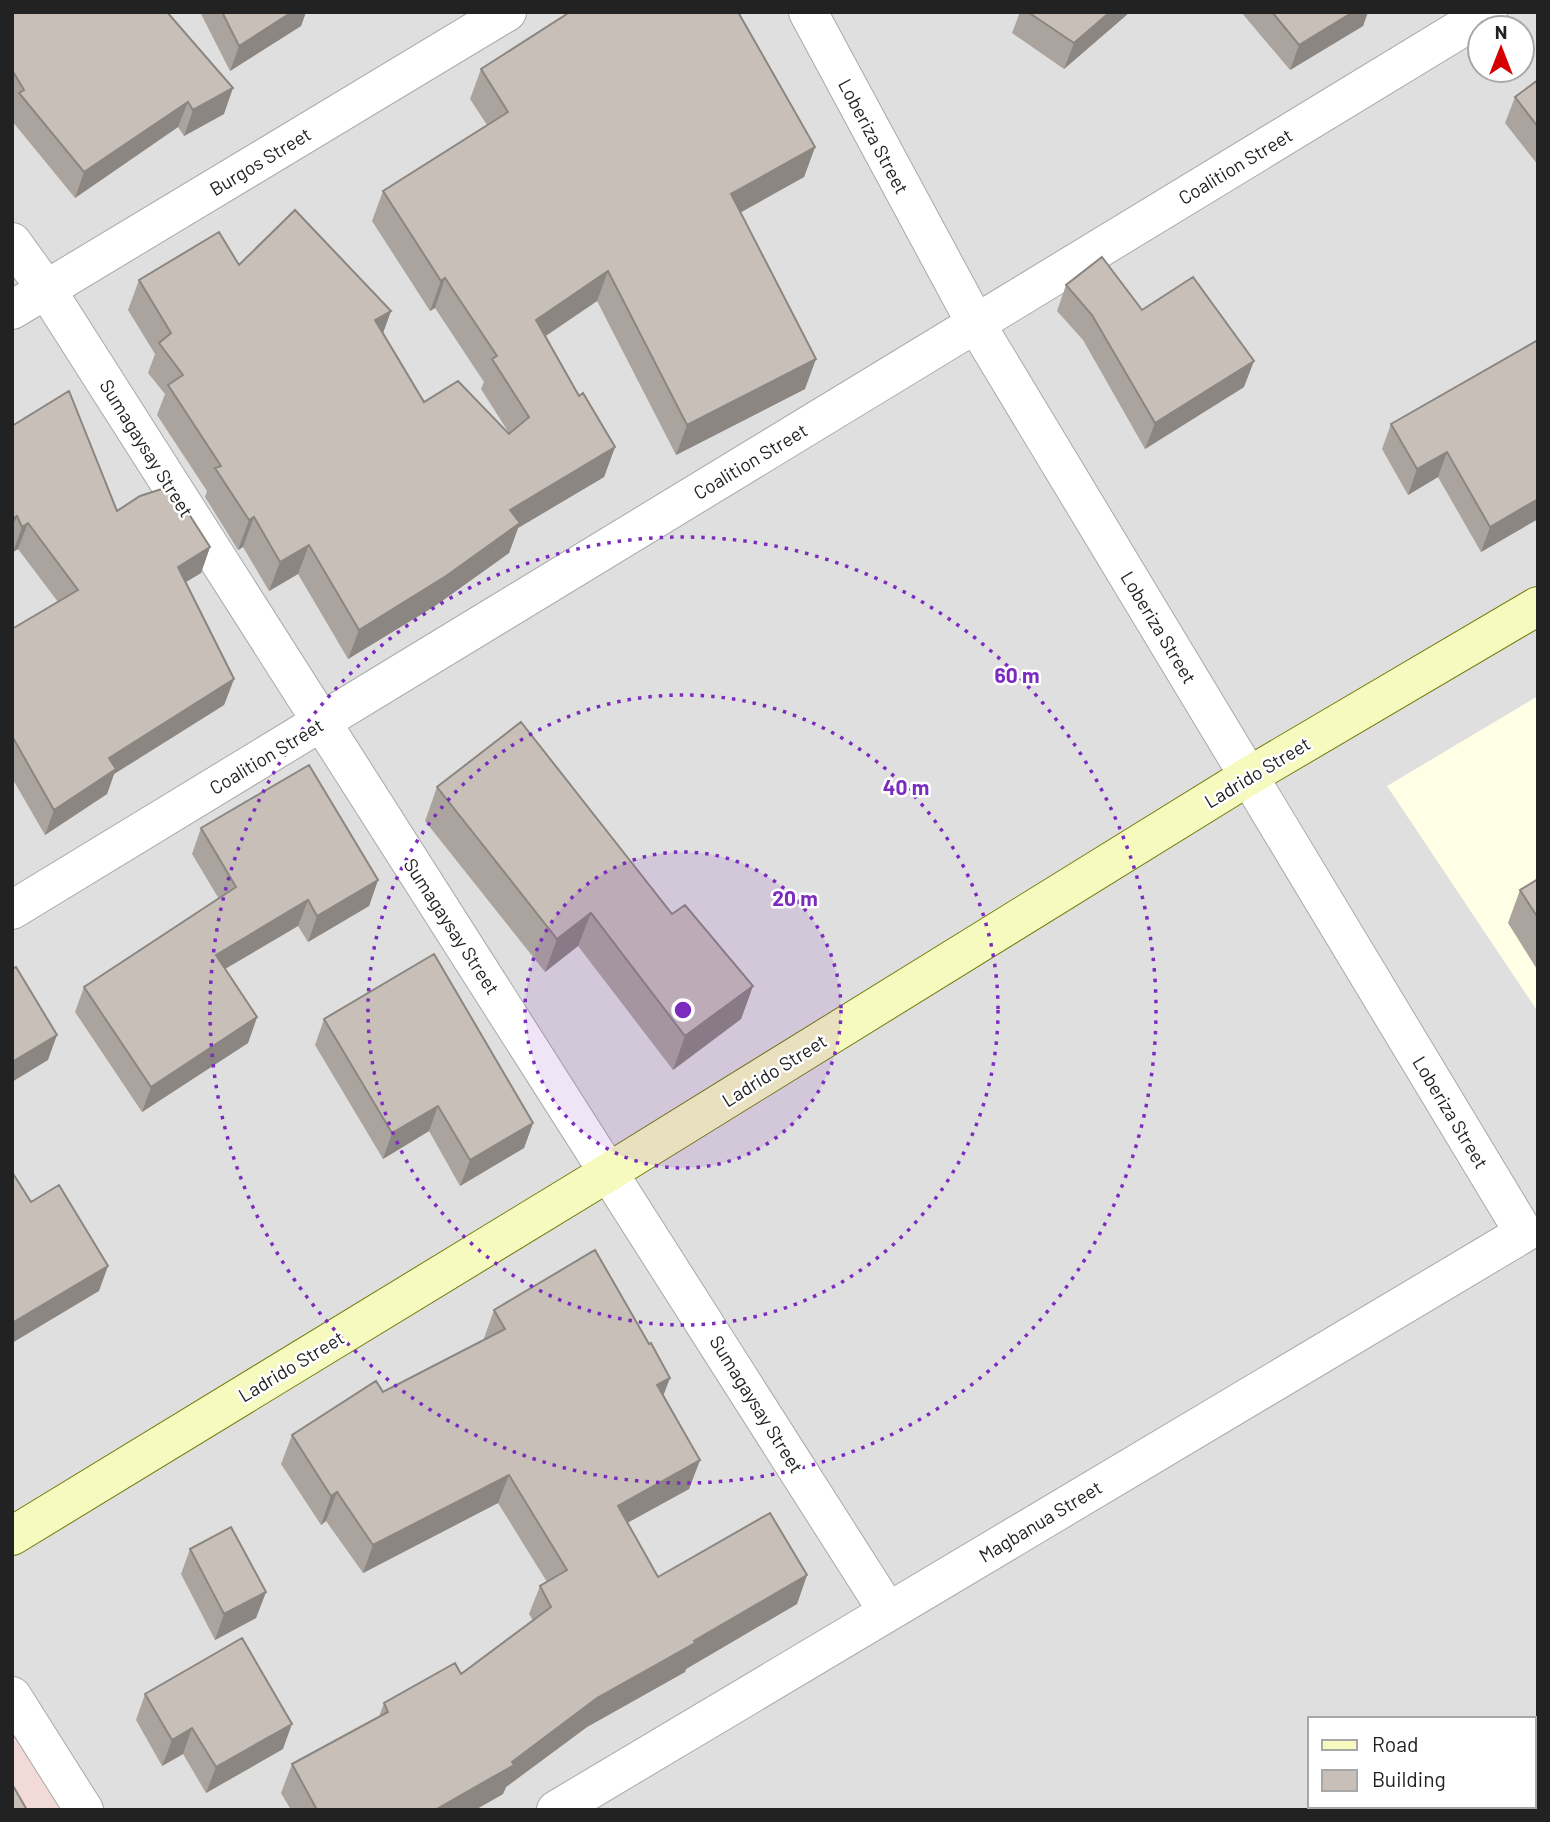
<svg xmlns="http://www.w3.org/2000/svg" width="1550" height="1822" font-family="Barlow,sans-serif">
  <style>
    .residential { fill: #e0dfdf; fill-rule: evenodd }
    .commercial { fill: #f2dad9 }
    .education { fill: #ffffe5 }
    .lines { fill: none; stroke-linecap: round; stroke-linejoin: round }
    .street-casing { stroke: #a9a9a9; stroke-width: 40 }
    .secondary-casing { stroke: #707d05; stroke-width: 40 }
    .street { stroke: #fff; stroke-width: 38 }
    .secondary { stroke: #f7fabf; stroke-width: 38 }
    .wall { fill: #aba49e }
    .shaded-wall { fill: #8b8681 }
    .building { fill: #c7bfb8; stroke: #8b8681; stroke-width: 2 }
    .ring { fill: none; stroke: #7b2cbf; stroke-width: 3.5; stroke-dasharray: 3.5 7 }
    .labels { text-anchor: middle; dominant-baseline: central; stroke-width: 5; stroke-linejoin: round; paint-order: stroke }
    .street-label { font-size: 19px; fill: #222; stroke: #fff }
    .centre { fill: #7b2cbf; stroke: #fff; stroke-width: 3.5 }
    .ring-label { font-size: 21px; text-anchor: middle; font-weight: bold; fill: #7b2cbf; stroke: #fff; stroke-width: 5; stroke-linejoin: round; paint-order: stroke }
  </style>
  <rect width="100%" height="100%" fill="#f2efe9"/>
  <path class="residential" d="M 12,12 L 1538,12 L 1538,1810 L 12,1810 ZM 1480,28 L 1522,28 L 1522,70 L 1480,70 ZM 1310,1719 L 1534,1719 L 1534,1806 L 1310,1806 Z"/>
  <path class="commercial" d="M 12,1723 L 65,1810 L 12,1810 Z"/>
  <path class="education" d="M 1538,696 L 1538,1012 L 1387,786 Z"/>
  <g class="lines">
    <g class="street-casing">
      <path id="street" d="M 808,12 L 976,324 L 1524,1233
        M 12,242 L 46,289 L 888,1612
        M 12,310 L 507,12
        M 12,910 L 1488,12
        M 12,1696 L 84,1810
        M 556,1810 L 1524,1233"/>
    </g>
    <g class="secondary-casing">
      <path id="secondary" d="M 12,1536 L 609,1172 L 1249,776 L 1538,606"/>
    </g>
    <use href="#street" class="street"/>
    <use href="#secondary" class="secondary"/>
  </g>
  <path class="wall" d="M 12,12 L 224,114 L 184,136 L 178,127 L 75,198 L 12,121 Z
    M 200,12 L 306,12 L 301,26 L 230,71 Z
    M 1020,12 L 1130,12 L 1064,69 L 1012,33 Z
    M 1241,12 L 1368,12 L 1363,26 L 1290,70 Z
    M 481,69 L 815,147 L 804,177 L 740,212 L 805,389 L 676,455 L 597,301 L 546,336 L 579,396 L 615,447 L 604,477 L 518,528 L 509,553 L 435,606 L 348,659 L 298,574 L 269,591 L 243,547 L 238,550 L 205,497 L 207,491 L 157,415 L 165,394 L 148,373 L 155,354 L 128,310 L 139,280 L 239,265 L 391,311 L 383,333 L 424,402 L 509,434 L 509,433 L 481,389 L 484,382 L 435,308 L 430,311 L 372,221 L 383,191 L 487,125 L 470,99 Z
    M 1538,80 L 1538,165 L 1505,123 L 1515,97 Z
    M 1066,285 L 1142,310 L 1244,387 L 1145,449 L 1083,340 L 1057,311 Z
    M 1538,340 L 1538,519 L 1481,552 L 1438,477 L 1408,495 L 1382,449 L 1391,424 Z
    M 12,426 L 117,511 L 210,547 L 201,573 L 185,582 L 234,679 L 224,705 L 114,774 L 107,794 L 45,835 L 12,778 L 12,629 L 58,602 L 18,549 L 13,552 L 12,551 Z
    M 437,787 L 672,914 L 753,986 L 741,1019 L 673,1070 L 578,946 L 545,972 L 425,821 Z
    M 201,828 L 378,880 L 369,906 L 308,942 L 298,926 L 225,969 L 257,1017 L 248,1043 L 142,1112 L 75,1012 L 84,987 L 219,899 L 192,854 Z
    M 1538,879 L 1538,971 L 1508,923 L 1520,890 Z
    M 324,1019 L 533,1123 L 524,1148 L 460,1186 L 429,1131 L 383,1159 L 315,1045 Z
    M 494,1310 L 664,1395 L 700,1460 L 689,1489 L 627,1523 L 658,1577 L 807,1575 L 797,1604 L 686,1669 L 685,1672 L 587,1727 L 506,1787 L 503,1794 L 475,1810 L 291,1810 L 281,1793 L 292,1764 L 379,1717 L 384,1703 L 461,1674 L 533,1621 L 529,1614 L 540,1586 L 547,1582 L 498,1503 L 363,1573 L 326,1521 L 321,1525 L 281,1464 L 292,1435 L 383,1392 L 484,1340 L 484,1338 Z
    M 190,1549 L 266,1592 L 256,1618 L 215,1640 L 181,1574 Z
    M 145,1694 L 283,1749 L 206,1793 L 183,1754 L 162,1766 L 136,1720 Z"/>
  <path class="shaded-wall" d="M 292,12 L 306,12 L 301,26 L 230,71 L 239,46 Z
    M 1110,12 L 1130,12 L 1064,69 L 1074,43 Z
    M 1353,12 L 1368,12 L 1363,26 L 1290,70 L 1299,45 Z
    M 233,88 L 224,114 L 184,136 L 193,110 Z
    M 188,102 L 178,127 L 75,198 L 84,172 Z
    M 815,147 L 804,177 L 720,224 L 731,194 Z
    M 608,271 L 597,301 L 526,349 L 536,320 Z
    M 445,278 L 435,308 L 430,311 L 441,281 Z
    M 391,311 L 380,341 L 375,320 Z
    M 816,359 L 805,389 L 676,455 L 687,425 Z
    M 1254,361 L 1244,387 L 1145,449 L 1155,423 Z
    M 615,447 L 604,477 L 518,528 L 509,553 L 435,606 L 348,659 L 359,630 L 510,510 Z
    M 1447,452 L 1438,477 L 1408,495 L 1417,469 Z
    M 1538,499 L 1538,519 L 1481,552 L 1490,527 Z
    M 17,516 L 12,528 L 12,519 Z
    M 254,517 L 243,547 L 238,550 L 249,520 Z
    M 28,523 L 18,549 L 13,552 L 22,527 Z
    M 309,545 L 298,574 L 269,591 L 280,562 Z
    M 210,547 L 201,573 L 168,593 L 178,567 Z
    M 234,679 L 224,705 L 114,774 L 107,794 L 45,835 L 54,810 L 109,758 Z
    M 378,880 L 369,906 L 308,942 L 317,916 Z
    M 308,900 L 298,926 L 206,980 L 216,955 Z
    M 591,913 L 578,946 L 545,972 L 557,939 Z
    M 753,986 L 741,1019 L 673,1070 L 685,1036 Z
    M 257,1017 L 248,1043 L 142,1112 L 151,1087 Z
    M 57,1035 L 48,1060 L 12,1082 L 12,1062 Z
    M 438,1106 L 429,1131 L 383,1159 L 392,1133 Z
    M 533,1123 L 524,1148 L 460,1186 L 470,1160 Z
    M 108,1266 L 99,1291 L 12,1343 L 12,1323 Z
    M 670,1378 L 659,1407 L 657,1385 Z
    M 700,1460 L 689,1489 L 607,1534 L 618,1506 Z
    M 509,1475 L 498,1503 L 363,1573 L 373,1545 Z
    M 337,1492 L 326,1521 L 321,1525 L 331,1496 Z
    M 807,1575 L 797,1604 L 686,1669 L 685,1672 L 587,1727 L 506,1787 L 503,1794 L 475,1810 L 435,1810 L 512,1762 L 597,1698 Z
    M 266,1592 L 256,1618 L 215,1640 L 224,1614 Z
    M 292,1724 L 283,1749 L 206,1793 L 216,1767 Z
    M 192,1728 L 183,1754 L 162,1766 L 172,1740 Z"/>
  <path class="building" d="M 12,12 L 167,12 L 233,88 L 193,110 L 188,102 L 84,172 L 19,93 L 24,90 L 12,70 Z
    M 222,12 L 292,12 L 239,46 Z
    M 570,12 L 738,12 L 815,147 L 731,194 L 816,359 L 687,425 L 608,271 L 536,320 L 579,396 L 583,393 L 615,447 L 510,510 L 520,523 L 446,576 L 359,630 L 309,545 L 280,562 L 254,517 L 249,520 L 215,468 L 221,466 L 168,385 L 183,375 L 159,343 L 171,333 L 139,280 L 219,232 L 239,265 L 295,210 L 391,311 L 375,320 L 424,402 L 458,381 L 509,434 L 529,417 L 492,359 L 497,356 L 445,278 L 441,281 L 383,191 L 508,112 L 481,69 Z
    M 1028,12 L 1110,12 L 1074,43 Z
    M 1272,12 L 1353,12 L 1299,45 Z
    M 1538,80 L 1538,127 L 1515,97 Z
    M 1102,257 L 1142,310 L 1193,277 L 1254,361 L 1155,423 L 1092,315 L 1066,285 Z
    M 1538,340 L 1538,499 L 1490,527 L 1447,452 L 1417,469 L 1391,424 Z
    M 69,391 L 117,511 L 140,496 L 171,486 L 210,547 L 178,567 L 234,679 L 109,758 L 116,769 L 54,810 L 12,736 L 12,629 L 78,590 L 28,523 L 22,527 L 17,516 L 12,519 L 12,426 Z
    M 521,722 L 672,914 L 685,905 L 753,986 L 685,1036 L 591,913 L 557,939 L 437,787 Z
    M 309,765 L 378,880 L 317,916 L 308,900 L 216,955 L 257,1017 L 151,1087 L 84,987 L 236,887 L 201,828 Z
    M 1538,879 L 1538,918 L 1520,890 Z
    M 434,954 L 533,1123 L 470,1160 L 438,1106 L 392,1133 L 324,1019 Z
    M 16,967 L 57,1035 L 12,1062 L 12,969 Z
    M 12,1172 L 31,1202 L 59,1185 L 108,1266 L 12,1323 Z
    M 595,1250 L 649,1344 L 651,1343 L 670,1378 L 657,1385 L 700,1460 L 618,1506 L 658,1577 L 770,1513 L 807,1575 L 694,1641 L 695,1643 L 597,1698 L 512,1762 L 514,1765 L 435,1810 L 317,1810 L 292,1764 L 388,1712 L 384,1703 L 455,1663 L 461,1674 L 551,1607 L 540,1586 L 567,1570 L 509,1475 L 373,1545 L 337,1492 L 331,1496 L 292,1435 L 376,1381 L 383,1392 L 505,1329 L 494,1310 Z
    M 231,1527 L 266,1592 L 224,1614 L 190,1549 Z
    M 242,1638 L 292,1724 L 216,1767 L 192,1728 L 172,1740 L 145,1694 Z
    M 12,1784 L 27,1810 L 12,1810 Z"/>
  <circle cx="683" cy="1010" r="158" fill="#7b2cbf" fill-opacity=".12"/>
  <g class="ring">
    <circle cx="683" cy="1010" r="158"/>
    <circle cx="683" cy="1010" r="315"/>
    <circle cx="683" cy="1010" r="473"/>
  </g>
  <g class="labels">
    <g class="street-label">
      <text transform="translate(874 136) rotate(62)">Loberiza Street</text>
      <text transform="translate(260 161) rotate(-31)">Burgos Street</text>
      <text transform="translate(1235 166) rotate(-31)">Coalition Street</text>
      <text transform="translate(147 448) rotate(58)">Sumagaysay Street</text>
      <text transform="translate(750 461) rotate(-31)">Coalition Street</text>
      <text transform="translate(1159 627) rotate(59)">Loberiza Street</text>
      <text transform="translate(266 756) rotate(-31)">Coalition Street</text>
      <text transform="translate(1257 772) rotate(-31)">Ladrido Street</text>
      <text transform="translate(452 926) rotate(57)">Sumagaysay Street</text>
      <text transform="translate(774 1070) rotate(-32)">Ladrido Street</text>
      <text transform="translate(1451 1112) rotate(59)">Loberiza Street</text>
      <text transform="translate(291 1366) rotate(-31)">Ladrido Street</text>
      <text transform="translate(757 1404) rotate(58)">Sumagaysay Street</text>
      <text transform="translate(1040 1521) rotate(-31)">Magbanua Street</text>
    </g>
  </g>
  <circle cx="683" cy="1010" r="10" class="centre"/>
  <g class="ring-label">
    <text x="1017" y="683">60 m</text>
    <text x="906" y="795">40 m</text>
    <text x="795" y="906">20 m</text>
  </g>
  <rect width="1550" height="1822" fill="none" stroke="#222222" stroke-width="28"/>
  <rect x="1308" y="1717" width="228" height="91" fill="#ffffff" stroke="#a7a7a7" stroke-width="2"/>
  <rect x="1322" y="1740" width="35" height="10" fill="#f7fabf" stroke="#a7a7a7" stroke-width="2"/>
  <text x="1372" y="1752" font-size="21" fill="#222222">Road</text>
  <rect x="1322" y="1770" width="35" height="21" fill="#c7bfb8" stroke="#a7a7a7" stroke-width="2"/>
  <text x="1372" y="1787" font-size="21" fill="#222222">Building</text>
  <g transform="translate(1501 49)"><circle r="33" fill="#ffffff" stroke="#a7a7a7" stroke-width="2"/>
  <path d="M0-5L12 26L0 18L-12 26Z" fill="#d40000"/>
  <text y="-10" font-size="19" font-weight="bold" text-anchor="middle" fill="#222222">N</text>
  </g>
</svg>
